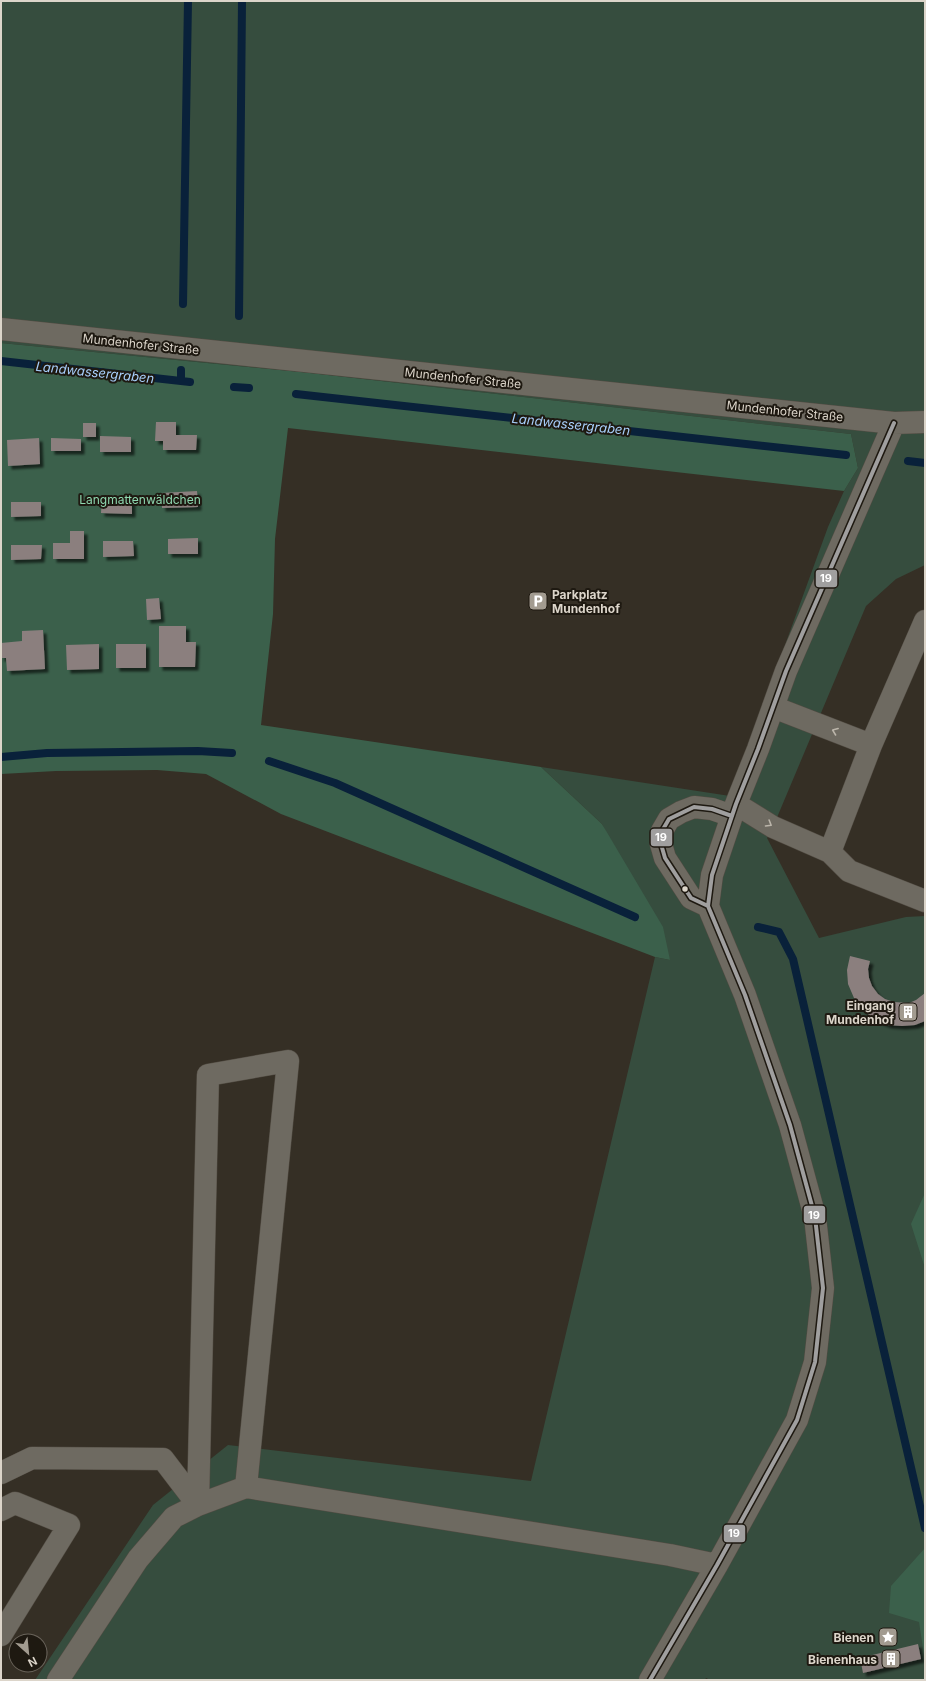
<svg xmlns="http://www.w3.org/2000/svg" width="926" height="1681" font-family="Inter,sans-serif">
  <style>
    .green { fill: #364d3e }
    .forest { fill: #3b604b }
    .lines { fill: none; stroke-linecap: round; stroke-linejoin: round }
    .stream { stroke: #09213a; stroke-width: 8 }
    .building { fill: #8b7f7e; filter: url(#shadow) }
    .minor-casing { stroke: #524c43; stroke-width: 23 }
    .minor { stroke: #6e6a61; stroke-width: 22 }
    .bus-1-casing { stroke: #1e1911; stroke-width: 7 }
    .bus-1 { stroke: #a09f9f; stroke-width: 4 }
    .oneway { stroke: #bbb5aa }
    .bus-dot { fill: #dcd5ca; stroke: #1e1911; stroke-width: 1.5 }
    .labels { text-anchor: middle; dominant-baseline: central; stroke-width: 4; stroke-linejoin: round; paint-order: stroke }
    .street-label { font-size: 12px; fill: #dcd5ca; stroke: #1e1911 }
    .park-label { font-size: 12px; fill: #8fd8b0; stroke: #1e1911 }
    .poi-label { font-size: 12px; font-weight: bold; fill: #dcd5ca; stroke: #1e1911; text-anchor: end }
    .water-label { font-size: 13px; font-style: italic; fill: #a8cffb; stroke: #1e1911 }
    .line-badge { stroke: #1e1911; stroke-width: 1.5 }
    .badge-label { font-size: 11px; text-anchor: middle; font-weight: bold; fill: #fff }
  </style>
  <defs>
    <filter id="shadow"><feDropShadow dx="3.5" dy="3.5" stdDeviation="1" flood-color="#0009"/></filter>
  </defs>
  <rect width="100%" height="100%" fill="#352f25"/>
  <path class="green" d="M 1,1 L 925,1 L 925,565 L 896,579 L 866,606 L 773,827 L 767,838 L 819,938 L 906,917 L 925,916 L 925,1680 L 710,1680 L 706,1678 L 705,1680 L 35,1680 L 153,1505 L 228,1445 L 531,1481 L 655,957 L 670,960 L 602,824 L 541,767 L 730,796 L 828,527 L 844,491 L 858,468 L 851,434 L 301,372 L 1,343 Z"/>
  <path class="forest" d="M 1,343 L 301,372 L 851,434 L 858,468 L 844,491 L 288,428 L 275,539 L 273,614 L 261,725 L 541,767 L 602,824 L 663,927 L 670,960 L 655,957 L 281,814 L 206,774 L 157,770 L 56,771 L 1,774 Z
    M 925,1193 L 925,1268 L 911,1224 Z
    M 925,1548 L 925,1661 L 919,1622 L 889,1613 L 891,1586 Z"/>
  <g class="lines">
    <path class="stream" d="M 183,304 L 188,1
      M 239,316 L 242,1
      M 1,361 L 190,382
      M 181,381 L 181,370
      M 234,387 L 249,388
      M 296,394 L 846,455
      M 908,461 L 925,463
      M 1,757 L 47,753 L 198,751 L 232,753
      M 269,761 L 335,783 L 635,917
      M 758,927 L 779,932 L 793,959 L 925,1528"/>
  </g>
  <path class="building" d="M 156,422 L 176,422 L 176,435 L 197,435 L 196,450 L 163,450 L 163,441 L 155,441 Z
    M 83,423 L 96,423 L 96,437 L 83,437 Z
    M 100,436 L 131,437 L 131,452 L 100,452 Z
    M 39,438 L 40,464 L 8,466 L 7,440 Z
    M 51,438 L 81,439 L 81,451 L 51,451 Z
    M 197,491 L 198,507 L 162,508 L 161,493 Z
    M 102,498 L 132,498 L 132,514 L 101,513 Z
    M 11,502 L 41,502 L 41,516 L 11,517 Z
    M 70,531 L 84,531 L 84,559 L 53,559 L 53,543 L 70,543 Z
    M 198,538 L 198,554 L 168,554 L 168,539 Z
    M 103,541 L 133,541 L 134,556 L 103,557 Z
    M 11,545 L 42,545 L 41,559 L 11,560 Z
    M 159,598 L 161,619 L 147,620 L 146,599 Z
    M 159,626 L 186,626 L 186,642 L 196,642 L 195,667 L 159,667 Z
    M 43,630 L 45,669 L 7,671 L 6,658 L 1,658 L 1,643 L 22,641 L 22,631 Z
    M 99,644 L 99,669 L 67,670 L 66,645 Z
    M 116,644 L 146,644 L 146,668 L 116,668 Z
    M 850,956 L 870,961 L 868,969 L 869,978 L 872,986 L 878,994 L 885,999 L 894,1002 L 909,1003 L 916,1000 L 925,993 L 925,1021 L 915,1025 L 902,1026 L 888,1025 L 874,1019 L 863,1010 L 854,998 L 848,984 L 847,970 Z
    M 918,1644 L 921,1659 L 863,1673 L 860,1658 Z"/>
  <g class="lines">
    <g class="minor-casing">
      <path id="minor" d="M 1,329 L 894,423 L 925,422
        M 925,621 L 871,745 L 830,852 L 849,871 L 925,901
        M 773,707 L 871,745
        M 736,804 L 773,827 L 830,852
        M 708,906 L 691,898 L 665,858 L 661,844 L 662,831 L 669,819 L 681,812 L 694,807 L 712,809 L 732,816
        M 1,1473 L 32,1458 L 163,1459 L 198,1505 L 208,1075 L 288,1061 L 246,1487
        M 1,1510 L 15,1503 L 69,1525 L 1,1635
        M 58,1680 L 138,1559 L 174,1517 L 198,1505 L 246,1487 L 670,1555 L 717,1565
        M 650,1680 L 717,1565 L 797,1420 L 815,1362 L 823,1288 L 815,1217 L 790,1125 L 745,995 L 708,906 L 712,875 L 736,804 L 758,749 L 786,671 L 894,423"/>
    </g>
    <use href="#minor" class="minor"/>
    <g class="bus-1-casing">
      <path id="bus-1" d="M 708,906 L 691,898 L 665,858 L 661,844 L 662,831 L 669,819 L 694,807 L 712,809 L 732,816
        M 650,1680 L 717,1565 L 797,1420 L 815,1362 L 823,1288 L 815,1217 L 790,1125 L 745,995 L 708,906 L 712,875 L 736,804 L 758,749 L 786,671 L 894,423"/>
    </g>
    <use href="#bus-1" class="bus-1"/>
  </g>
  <defs><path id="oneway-chevron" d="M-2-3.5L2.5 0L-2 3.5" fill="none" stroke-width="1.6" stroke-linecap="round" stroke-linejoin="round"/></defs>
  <g class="oneway">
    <use href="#oneway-chevron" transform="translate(835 731) rotate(-159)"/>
    <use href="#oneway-chevron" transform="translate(769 824) rotate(31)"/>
  </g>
  <defs>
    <g id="parking-square" transform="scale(1)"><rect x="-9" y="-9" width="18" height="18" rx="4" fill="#a29b90" stroke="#1e1911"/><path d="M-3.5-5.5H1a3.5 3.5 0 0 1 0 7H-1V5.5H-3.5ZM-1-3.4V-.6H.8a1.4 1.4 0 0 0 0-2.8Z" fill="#fff"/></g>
    <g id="building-square" transform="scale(1)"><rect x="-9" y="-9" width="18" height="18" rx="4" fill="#a29b90" stroke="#1e1911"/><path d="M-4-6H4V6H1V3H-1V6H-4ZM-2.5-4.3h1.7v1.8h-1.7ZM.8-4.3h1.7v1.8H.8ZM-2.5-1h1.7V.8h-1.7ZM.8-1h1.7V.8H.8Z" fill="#fff"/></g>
    <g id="sight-square" transform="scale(1)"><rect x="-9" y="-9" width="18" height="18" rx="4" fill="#a29b90" stroke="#1e1911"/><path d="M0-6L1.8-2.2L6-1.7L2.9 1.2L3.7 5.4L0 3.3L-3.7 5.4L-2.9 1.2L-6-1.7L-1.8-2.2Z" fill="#fff"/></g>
  </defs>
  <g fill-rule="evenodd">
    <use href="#parking-square" x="538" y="601"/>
    <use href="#building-square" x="908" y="1012"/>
    <use href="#sight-square" x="888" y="1637"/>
    <use href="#building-square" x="891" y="1659"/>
  </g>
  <circle class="bus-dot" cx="685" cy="889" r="3.5"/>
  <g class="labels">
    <g class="street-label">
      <text transform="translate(141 344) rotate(6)">Mundenhofer Straße</text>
      <text transform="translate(463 378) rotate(6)">Mundenhofer Straße</text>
      <text transform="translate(785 411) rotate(6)">Mundenhofer Straße</text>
    </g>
    <g class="park-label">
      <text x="140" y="499">Langmattenwäldchen</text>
    </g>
    <g class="poi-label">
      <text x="552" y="594" text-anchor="start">Parkplatz<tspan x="552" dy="14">Mundenhof</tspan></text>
      <text x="894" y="1005">Eingang<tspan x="894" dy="14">Mundenhof</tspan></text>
      <text x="874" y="1637">Bienen</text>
      <text x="877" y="1659">Bienenhaus</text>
    </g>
    <g class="water-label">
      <text transform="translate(95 372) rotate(6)">Landwassergraben</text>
      <text transform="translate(571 424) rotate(6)">Landwassergraben</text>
    </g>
  </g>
  <g class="line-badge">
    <rect x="815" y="569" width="23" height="19" rx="4" fill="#a09f9f"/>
    <rect x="650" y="828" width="23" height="19" rx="4" fill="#a09f9f"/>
    <rect x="803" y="1205" width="23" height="19" rx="4" fill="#a09f9f"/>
    <rect x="723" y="1524" width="23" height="19" rx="4" fill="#a09f9f"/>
  </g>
  <g class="badge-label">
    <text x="826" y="582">19</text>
    <text x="661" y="841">19</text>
    <text x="814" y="1219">19</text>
    <text x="734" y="1537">19</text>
  </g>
  <rect width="926" height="1681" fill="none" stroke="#dcd5ca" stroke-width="4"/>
  <g transform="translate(28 1653) rotate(153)"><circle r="19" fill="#1e1911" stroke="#6a645b"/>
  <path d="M0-3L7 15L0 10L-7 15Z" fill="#a29b90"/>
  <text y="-6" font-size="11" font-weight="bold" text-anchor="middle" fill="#dcd5ca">N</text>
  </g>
</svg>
